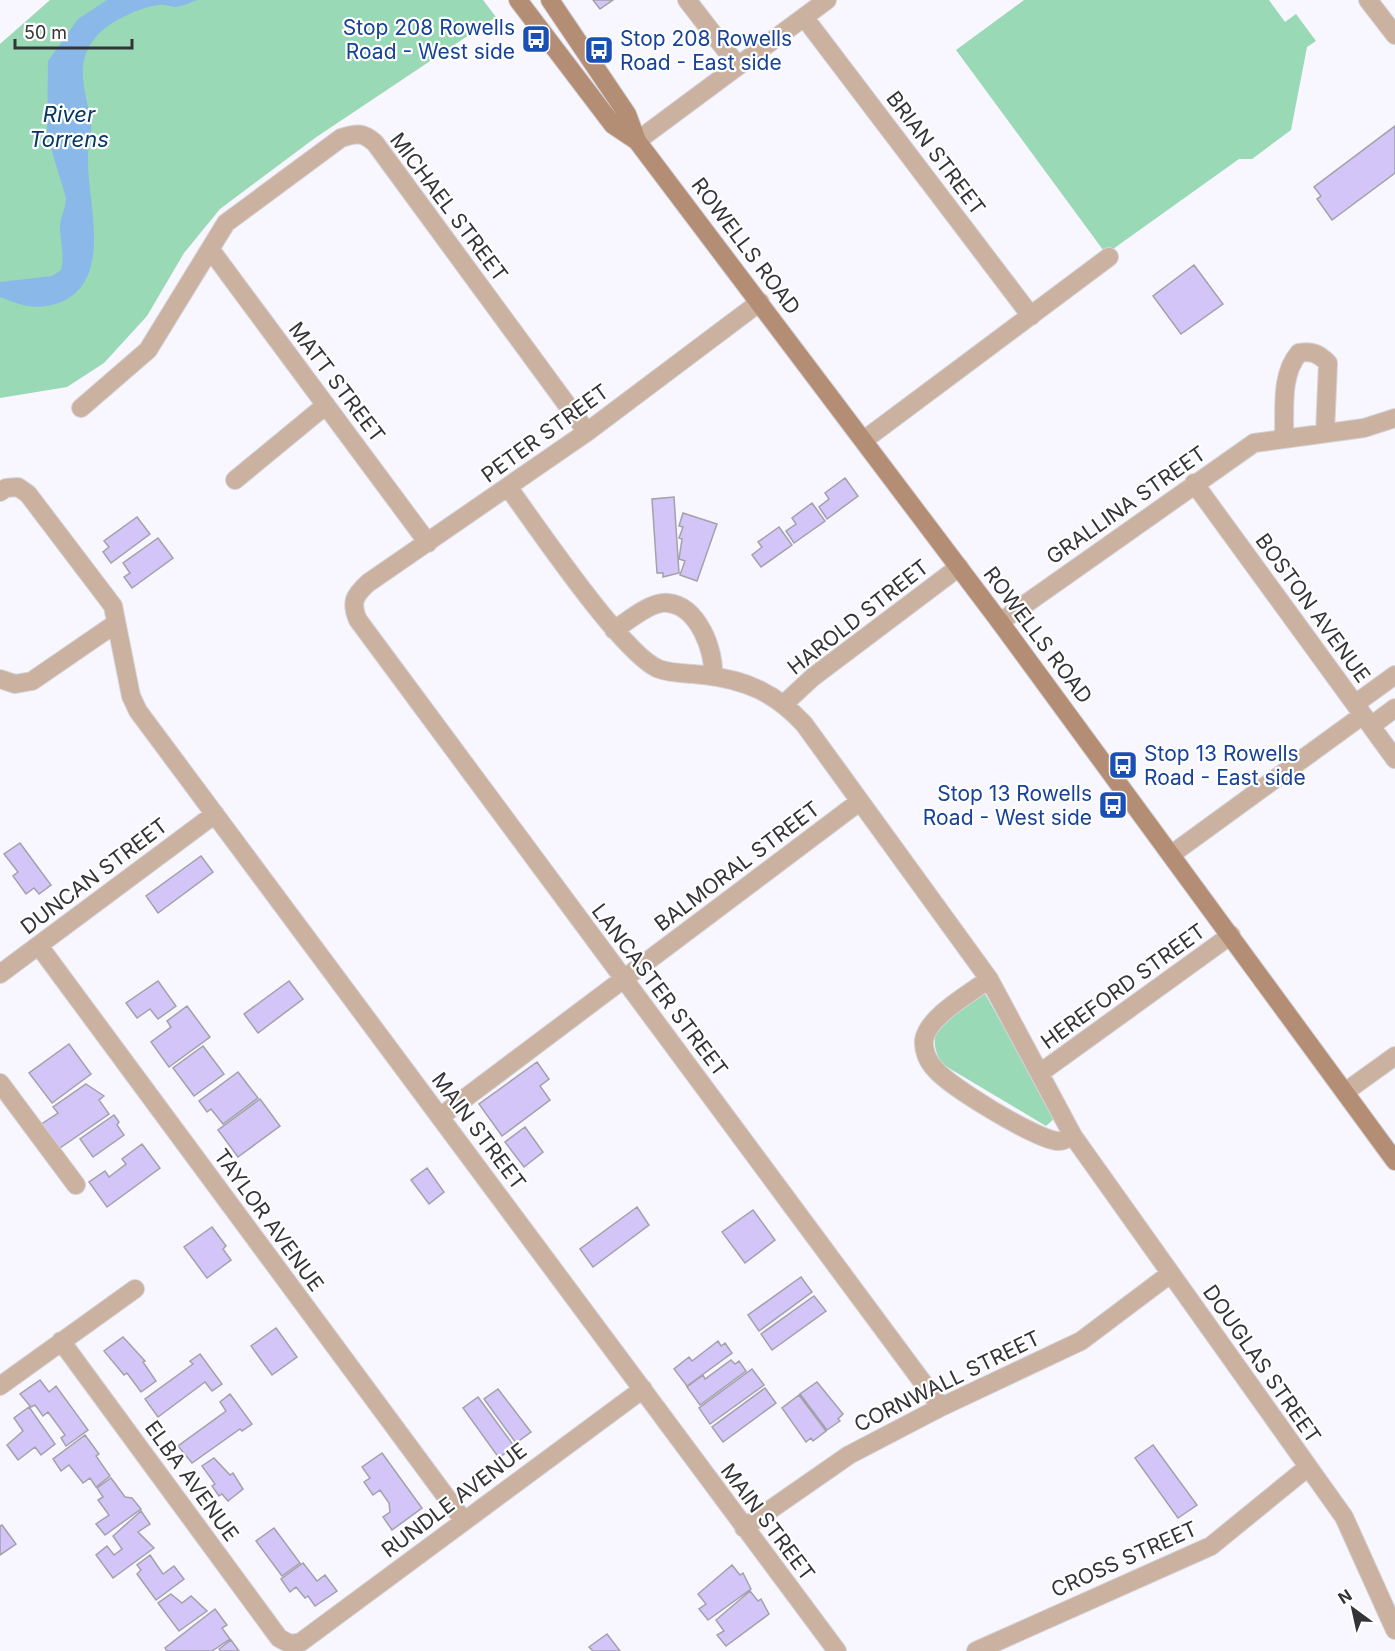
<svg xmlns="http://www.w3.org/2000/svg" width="1395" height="1651" font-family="Inter,sans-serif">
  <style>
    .green { fill: #99d9b5 }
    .water { fill: #8ab8e9 }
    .building { fill: #d3c5f7; stroke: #a3a1aa; stroke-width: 1.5 }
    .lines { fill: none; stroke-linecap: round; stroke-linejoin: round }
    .street-casing { stroke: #d5d3da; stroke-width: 20 }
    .secondary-casing { stroke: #d5d3da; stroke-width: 20 }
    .street { stroke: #cbb19f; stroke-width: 18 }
    .secondary { stroke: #b48e74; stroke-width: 18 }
    .labels { text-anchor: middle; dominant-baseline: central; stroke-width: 4.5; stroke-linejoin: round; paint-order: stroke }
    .transit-label { font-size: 21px; fill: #164399; stroke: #fff; text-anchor: end }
    .street-label { font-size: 21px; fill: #343337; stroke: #fff }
    .water-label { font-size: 22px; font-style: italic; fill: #043764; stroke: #fff }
  </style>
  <rect width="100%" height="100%" fill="#f8f6fe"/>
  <path class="green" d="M 50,0 L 483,0 L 496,17 L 315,138 L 220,209 L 184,253 L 147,316 L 104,363 L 67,387 L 0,398 L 0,44 Z
    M 1024,0 L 1269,0 L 1285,22 L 1296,14 L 1316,41 L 1307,47 L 1291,130 L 1252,159 L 1239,159 L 1106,254 L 956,50 Z
    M 984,992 L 1055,1118 L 1046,1126 L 942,1064 C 919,1025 955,1011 984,992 Z"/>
  <path class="water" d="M 107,0 L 198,0 C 191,2 183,6 176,7 C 170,7 164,4 158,5 C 138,8 108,22 95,38 C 72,66 88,95 91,125 C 92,137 87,149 88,161 C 88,205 113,280 61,302 C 38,311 22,306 0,297 L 0,282 L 52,276 L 61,270 C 65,255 60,242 60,227 C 60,217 66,209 66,198 L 47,135 L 48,61 L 78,19 Z"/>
  <path class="building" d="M 593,0 L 613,0 L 600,9 Z
    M 1395,126 L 1395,173 L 1332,220 L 1317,199 L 1321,196 L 1314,187 Z
    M 1194,265 L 1223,304 L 1181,334 L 1153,296 Z
    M 845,478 L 858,496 L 827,519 L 819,507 L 829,499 L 825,493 Z
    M 674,497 L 679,573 L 663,577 L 663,573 L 657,573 L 652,499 Z
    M 812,503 L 825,521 L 794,543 L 786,531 L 796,524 L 792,518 Z
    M 683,513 L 717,524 L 697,581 L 680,575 L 685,561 L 679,559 L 682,539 L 679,538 L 683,527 L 679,526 Z
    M 137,517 L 150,534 L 111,563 L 103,552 L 109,547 L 104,541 Z
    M 779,527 L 792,545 L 761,567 L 752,555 L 762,547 L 758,542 Z
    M 158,538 L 173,558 L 132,588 L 124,577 L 130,573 L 123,563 Z
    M 20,843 L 51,885 L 39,894 L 34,888 L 26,894 L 13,876 L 18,872 L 4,854 Z
    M 201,856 L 213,872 L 158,913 L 146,896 Z
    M 158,981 L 176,1006 L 158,1019 L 150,1009 L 137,1018 L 126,1003 Z
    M 289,981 L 303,999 L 258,1033 L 244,1014 Z
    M 187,1006 L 210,1037 L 169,1067 L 151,1042 L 171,1027 L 167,1021 Z
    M 69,1044 L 91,1074 L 52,1103 L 29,1073 Z
    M 203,1046 L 224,1074 L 194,1096 L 173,1068 Z
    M 537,1062 L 549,1079 L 540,1086 L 550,1100 L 502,1136 L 479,1104 Z
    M 238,1072 L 258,1098 L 223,1124 L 211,1109 L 207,1112 L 199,1101 Z
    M 86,1084 L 104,1096 L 99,1100 L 109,1114 L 57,1150 L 40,1125 L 58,1113 L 53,1107 Z
    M 260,1099 L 280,1126 L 238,1157 L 218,1130 Z
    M 114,1115 L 119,1122 L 117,1125 L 124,1135 L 93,1157 L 80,1139 Z
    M 525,1127 L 543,1152 L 524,1167 L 505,1142 Z
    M 142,1144 L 160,1168 L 107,1207 L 89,1182 L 105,1171 L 109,1177 L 126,1164 L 122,1159 Z
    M 427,1168 L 444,1192 L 429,1204 L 411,1180 Z
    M 637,1207 L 649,1225 L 593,1267 L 580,1249 Z
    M 753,1210 L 775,1240 L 745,1263 L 722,1232 Z
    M 212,1227 L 226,1246 L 223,1249 L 231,1260 L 207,1278 L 184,1247 Z
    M 801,1277 L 812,1292 L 759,1331 L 748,1315 Z
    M 814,1296 L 826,1311 L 772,1350 L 761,1334 Z
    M 276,1328 L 297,1357 L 272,1375 L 251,1346 Z
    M 123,1337 L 145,1361 L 143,1362 L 156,1381 L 141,1392 L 127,1373 L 124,1375 L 104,1351 Z
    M 718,1341 L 721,1346 L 725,1343 L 732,1353 L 687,1386 L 674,1369 L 689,1357 L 692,1361 Z
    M 200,1354 L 222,1384 L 212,1391 L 205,1382 L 158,1417 L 145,1399 L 193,1364 L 190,1361 Z
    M 731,1360 L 735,1364 L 739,1361 L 746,1371 L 700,1405 L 687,1387 L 703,1375 L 705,1379 Z
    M 752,1369 L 764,1385 L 710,1424 L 699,1408 Z
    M 40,1380 L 49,1392 L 56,1386 L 88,1430 L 66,1446 L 61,1438 L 65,1435 L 48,1412 L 43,1416 L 35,1405 L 31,1407 L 20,1394 Z
    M 817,1382 L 843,1414 L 838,1419 L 840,1421 L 827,1430 L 800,1394 Z
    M 765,1388 L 776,1403 L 723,1442 L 712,1427 Z
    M 498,1389 L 531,1432 L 516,1443 L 484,1399 Z
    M 230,1394 L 252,1424 L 242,1431 L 240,1429 L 192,1463 L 178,1446 L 226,1411 L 220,1402 Z
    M 799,1395 L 826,1431 L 813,1441 L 811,1438 L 806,1442 L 782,1408 Z
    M 478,1397 L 514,1446 L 499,1458 L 463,1408 Z
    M 29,1407 L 55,1444 L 41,1455 L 35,1447 L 18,1460 L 7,1445 L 23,1431 L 14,1418 Z
    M 85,1435 L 99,1454 L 96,1456 L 110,1476 L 96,1487 L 90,1478 L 83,1483 L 69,1465 L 61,1471 L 53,1459 Z
    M 1153,1445 L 1197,1505 L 1178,1518 L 1135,1458 Z
    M 382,1453 L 422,1508 L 392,1530 L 383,1517 L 390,1512 L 389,1503 L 380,1490 L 373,1495 L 364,1482 L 370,1478 L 362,1467 Z
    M 214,1458 L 230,1475 L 233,1473 L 243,1489 L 228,1501 L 222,1494 L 219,1496 L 212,1486 L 215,1484 L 202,1466 Z
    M 111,1478 L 125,1497 L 132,1498 L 141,1509 L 105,1535 L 96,1524 L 109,1515 L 98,1500 L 103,1497 L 97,1488 Z
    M 141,1511 L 150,1524 L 138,1532 L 154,1548 L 113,1578 L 96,1555 L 107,1546 L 114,1555 L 122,1549 L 113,1536 Z
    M 2,1525 L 16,1544 L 0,1555 L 0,1526 Z
    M 274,1528 L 300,1563 L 282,1576 L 256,1541 Z
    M 150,1555 L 163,1574 L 174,1566 L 184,1579 L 156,1600 L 137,1574 L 141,1570 L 137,1565 Z
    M 303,1563 L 317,1581 L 325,1575 L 337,1591 L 315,1606 L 308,1596 L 305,1598 L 296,1587 L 290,1592 L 281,1579 Z
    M 732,1565 L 740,1575 L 743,1573 L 751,1589 L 708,1620 L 699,1609 L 706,1604 L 698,1594 Z
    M 750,1591 L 758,1601 L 761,1599 L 769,1614 L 726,1646 L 717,1635 L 724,1631 L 716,1620 Z
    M 171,1594 L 182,1603 L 191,1596 L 207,1611 L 179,1631 L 158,1603 Z
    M 215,1609 L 227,1625 L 222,1628 L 230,1639 L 212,1651 L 167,1651 L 165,1648 Z
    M 607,1634 L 620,1651 L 593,1651 L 589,1647 Z
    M 231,1640 L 239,1651 L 221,1651 L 219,1649 Z"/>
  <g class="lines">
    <g class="street-casing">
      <path id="street" d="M 687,0 L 738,66
        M 1368,0 L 1395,35
        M 804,17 L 1031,316
        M 637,141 L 827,0
        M 210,249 L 428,543
        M 760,302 L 587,432 L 368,583 C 355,595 350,602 358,620 L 941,1407
        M 81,408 L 148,350 L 226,223 L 341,138 C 356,133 363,132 375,143 L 587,432
        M 1284,438 C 1285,410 1280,375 1299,353 C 1312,351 1318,353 1328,363 L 1325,433
        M 864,440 L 1109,257
        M 235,480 L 326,405
        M 1194,483 L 1395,759
        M 508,487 C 535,524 624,656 659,669 C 672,674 690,673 704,675 C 747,680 775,693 804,724 L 989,979 L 1073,1136 L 1344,1517 L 1395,1630
        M 0,492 L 6,488 L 18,487 L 28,494 L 113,606 L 131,696 L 138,711 L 837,1651
        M 1000,622 L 1254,443 L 1364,428 L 1395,418
        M 614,630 C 628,621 651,601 668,603 C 698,606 715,651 713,676
        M 0,679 L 15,684 L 32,681 L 115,624
        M 785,703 L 813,677 L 959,567
        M 1355,704 L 1395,675
        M 1371,726 L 1395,708
        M 1172,854 L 1363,715
        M 39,946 L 464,1521
        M 0,974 L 215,814
        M 989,979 C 971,993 928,1016 924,1040 C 923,1050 928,1062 935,1069 C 950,1087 1034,1138 1057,1141 C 1062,1142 1068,1138 1073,1136
        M 1040,1073 L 1231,935
        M 0,1083 L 76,1185
        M 1345,1092 L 1395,1056
        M 440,1117 L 859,802
        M 61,1341 L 279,1638 L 290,1644 L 301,1642 L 643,1389
        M 0,1386 L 135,1289
        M 744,1528 L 849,1455 L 941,1407 L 1081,1341 L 1170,1274
        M 976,1651 L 1211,1546 L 1308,1467"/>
    </g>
    <g class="secondary-casing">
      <path id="secondary" d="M 518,0 L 613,125 L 637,141
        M 550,0 L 627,114 L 637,141 L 1000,622 L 1395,1161"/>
    </g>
    <use href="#street" class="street"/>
    <use href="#secondary" class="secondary"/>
  </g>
  <defs>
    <g id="bus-square" transform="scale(1.5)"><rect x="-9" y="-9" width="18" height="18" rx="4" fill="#1a4fb4" stroke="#fff"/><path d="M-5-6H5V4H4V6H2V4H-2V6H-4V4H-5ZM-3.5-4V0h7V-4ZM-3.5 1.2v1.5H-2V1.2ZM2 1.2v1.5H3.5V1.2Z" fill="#fff"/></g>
  </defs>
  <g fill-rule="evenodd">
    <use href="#bus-square" x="536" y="39"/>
    <use href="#bus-square" x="599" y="50"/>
    <use href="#bus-square" x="1123" y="765"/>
    <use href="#bus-square" x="1113" y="805"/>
  </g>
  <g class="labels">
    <g class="transit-label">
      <text x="515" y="27">Stop 208 Rowells<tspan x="515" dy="24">Road - West side</tspan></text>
      <text x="620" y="38" text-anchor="start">Stop 208 Rowells<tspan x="620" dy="24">Road - East side</tspan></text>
      <text x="1144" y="753" text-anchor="start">Stop 13 Rowells<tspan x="1144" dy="24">Road - East side</tspan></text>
      <text x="1092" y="793">Stop 13 Rowells<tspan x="1092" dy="24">Road - West side</tspan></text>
    </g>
    <g class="street-label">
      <text transform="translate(936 153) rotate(53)">BRIAN STREET</text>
      <text transform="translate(449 207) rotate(53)">MICHAEL STREET</text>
      <text transform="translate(746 246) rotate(53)">ROWELLS ROAD</text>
      <text transform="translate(337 382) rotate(53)">MATT STREET</text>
      <text transform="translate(545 433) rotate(-36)">PETER STREET</text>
      <text transform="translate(1126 505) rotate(-35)">GRALLINA STREET</text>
      <text transform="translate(1313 608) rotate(54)">BOSTON AVENUE</text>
      <text transform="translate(858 617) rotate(-38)">HAROLD STREET</text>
      <text transform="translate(1038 635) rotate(53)">ROWELLS ROAD</text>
      <text transform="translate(737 866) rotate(-37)">BALMORAL STREET</text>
      <text transform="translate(94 876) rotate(-37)">DUNCAN STREET</text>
      <text transform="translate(1123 986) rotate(-36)">HEREFORD STREET</text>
      <text transform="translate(660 990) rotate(53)">LANCASTER STREET</text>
      <text transform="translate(479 1131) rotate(53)">MAIN STREET</text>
      <text transform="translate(269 1220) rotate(54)">TAYLOR AVENUE</text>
      <text transform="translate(1262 1364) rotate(55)">DOUGLAS STREET</text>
      <text transform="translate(947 1381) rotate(-26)">CORNWALL STREET</text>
      <text transform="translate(192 1481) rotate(54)">ELBA AVENUE</text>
      <text transform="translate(454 1500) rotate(-37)">RUNDLE AVENUE</text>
      <text transform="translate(768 1522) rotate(53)">MAIN STREET</text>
      <text transform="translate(1124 1559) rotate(-24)">CROSS STREET</text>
    </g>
    <g class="water-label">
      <text x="69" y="114">River<tspan x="69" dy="25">Torrens</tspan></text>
    </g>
  </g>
  <g transform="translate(1353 1609) rotate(327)" stroke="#ffffff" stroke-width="4.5" paint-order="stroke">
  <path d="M0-4.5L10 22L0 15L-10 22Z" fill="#343337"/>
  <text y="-9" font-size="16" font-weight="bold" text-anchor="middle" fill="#343337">N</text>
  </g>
  <path d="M15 39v9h117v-9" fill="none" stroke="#343337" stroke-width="3"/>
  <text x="24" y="39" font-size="18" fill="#343337" stroke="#ffffff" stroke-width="4.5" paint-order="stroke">50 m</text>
</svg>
